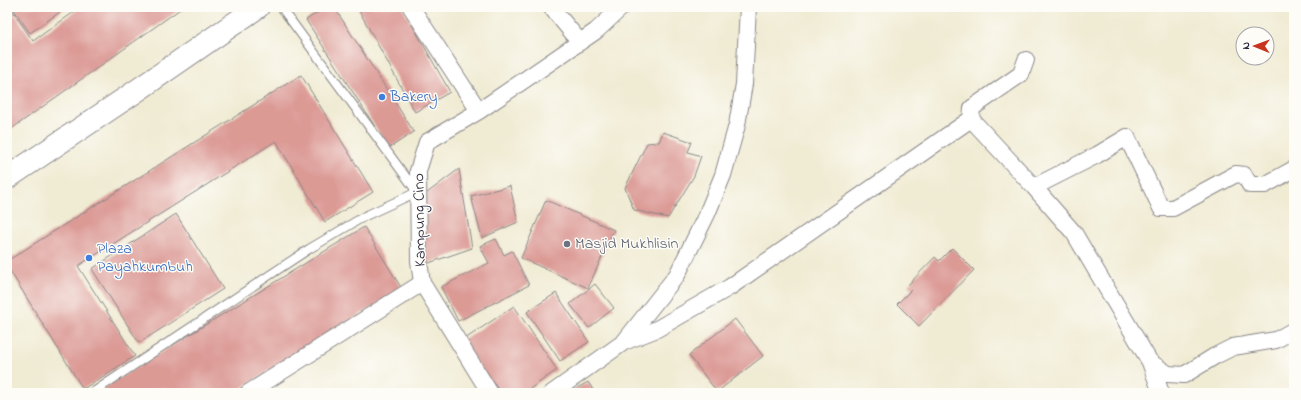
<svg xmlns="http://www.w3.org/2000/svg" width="1301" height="400" font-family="'Indie Flower',sans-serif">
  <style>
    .building { fill: #dc9a95 }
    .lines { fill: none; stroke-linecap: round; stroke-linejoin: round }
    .service-casing { stroke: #898687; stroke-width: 10 }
    .minor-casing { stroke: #898687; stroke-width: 18 }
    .primary-casing { stroke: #898687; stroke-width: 24 }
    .service { stroke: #fff; stroke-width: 8 }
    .minor { stroke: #fff; stroke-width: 16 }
    .primary { stroke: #fff; stroke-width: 22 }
    .shop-dot { fill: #3f7fe0; stroke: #fdfcf7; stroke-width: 1.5 }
    .worship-dot { fill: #6b7280; stroke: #fdfcf7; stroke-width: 1.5 }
    .labels { text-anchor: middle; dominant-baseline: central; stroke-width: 3; stroke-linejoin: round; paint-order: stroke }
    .shop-label { font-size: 16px; fill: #366cbe; stroke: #fdfcf7; text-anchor: start }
    .street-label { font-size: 16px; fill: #22223b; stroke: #fdfcf7 }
    .worship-label { font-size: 16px; fill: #5b616d; stroke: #fdfcf7; text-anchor: start }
  </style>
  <rect width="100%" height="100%" fill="#fdfcf7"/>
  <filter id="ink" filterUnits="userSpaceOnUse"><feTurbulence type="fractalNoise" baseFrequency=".025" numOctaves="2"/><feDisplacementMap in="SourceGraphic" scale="8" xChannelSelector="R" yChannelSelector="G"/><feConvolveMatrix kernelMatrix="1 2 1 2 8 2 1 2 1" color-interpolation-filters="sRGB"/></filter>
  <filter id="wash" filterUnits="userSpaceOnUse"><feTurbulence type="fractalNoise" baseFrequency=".012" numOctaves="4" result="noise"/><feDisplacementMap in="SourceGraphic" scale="16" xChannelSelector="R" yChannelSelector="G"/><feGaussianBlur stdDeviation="0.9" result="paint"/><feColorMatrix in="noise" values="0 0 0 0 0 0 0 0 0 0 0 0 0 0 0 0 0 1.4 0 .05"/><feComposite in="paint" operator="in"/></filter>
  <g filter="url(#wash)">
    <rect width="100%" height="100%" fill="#f0ebd3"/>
    <g id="blocks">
      <path class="building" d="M 7,7 L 10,7 L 33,41 L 81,7 L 183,7 L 7,132 Z
        M 12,7 L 67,7 L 30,33 Z
        M 326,7 L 334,7 L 414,132 L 389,148 L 306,20 Z
        M 357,7 L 402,7 L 450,92 L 415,112 Z
        M 301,75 L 373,192 L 325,222 L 276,141 L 78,266 L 135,356 L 83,389 L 7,266 L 7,261 Z
        M 663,132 L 692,142 L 688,152 L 701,156 L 694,176 L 668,218 L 634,210 L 625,188 L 647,143 L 659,142 Z
        M 459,169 L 472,248 L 426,264 L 423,196 Z
        M 510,186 L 518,222 L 482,238 L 471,196 Z
        M 546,200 L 614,230 L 588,288 L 521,258 Z
        M 176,214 L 223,289 L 139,343 L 92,269 Z
        M 364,227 L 402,289 L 233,393 L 101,393 L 100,390 Z
        M 496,239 L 504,255 L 512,251 L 529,285 L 458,321 L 441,287 L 489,263 L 480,246 Z
        M 952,248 L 974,270 L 919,326 L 897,304 L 912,289 L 908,285 L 935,257 L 939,261 Z
        M 595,284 L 614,308 L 589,328 L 570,304 Z
        M 556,293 L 589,342 L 560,361 L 527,312 Z
        M 514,306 L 557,370 L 524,393 L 497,393 L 462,341 Z
        M 735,319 L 763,356 L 717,392 L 689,355 Z
        M 588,382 L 595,393 L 569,393 Z"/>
    </g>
  </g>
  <g filter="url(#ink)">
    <use href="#blocks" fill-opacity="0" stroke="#898687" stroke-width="1"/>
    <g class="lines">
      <g class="service-casing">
        <path id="service" d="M 92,393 L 309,249 L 365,216 L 417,192 L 281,7"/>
      </g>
      <g class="minor-casing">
        <path id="minor" d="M 411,7 L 479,111 L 427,142 L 418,171 L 419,261 L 422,283 L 490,393
          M 551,7 L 580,42
          M 479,111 L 596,31 L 622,7
          M 971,119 L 1034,187 L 1074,233 L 1150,362 L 1161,393
          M 1034,187 L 1097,155 L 1127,137 L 1161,208 L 1173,208 L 1236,174 L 1244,175 L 1250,185 L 1265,185 L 1294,169
          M 624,342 L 657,329 L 730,287 L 971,119 L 972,108 L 1021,74 L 1026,60
          M 1150,362 L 1168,374 L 1184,375 L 1215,356 L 1233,347 L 1276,340 L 1294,330
          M 248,393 L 422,283
          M 552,393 L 624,342 L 677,275 L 707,214 L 723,175 L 737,125 L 744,84 L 748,7"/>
      </g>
      <g class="primary-casing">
        <path id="primary" d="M 7,178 L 132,94 L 258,7"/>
      </g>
      <use href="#service" class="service"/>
      <use href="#minor" class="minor"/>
      <use href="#primary" class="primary"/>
    </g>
  </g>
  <g class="shop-dot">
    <circle cx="382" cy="97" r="4"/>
    <circle cx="89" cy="258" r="4"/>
  </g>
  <circle class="worship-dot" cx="567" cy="244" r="4"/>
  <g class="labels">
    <g class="shop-label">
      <text x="390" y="97">Bakery</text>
      <text x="97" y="249">Plaza<tspan x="97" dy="18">Payahkumbuh</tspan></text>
    </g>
    <g class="street-label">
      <text transform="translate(420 220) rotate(-91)">Kampung Cino</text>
    </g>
    <g class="worship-label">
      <text x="575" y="244">Masjid Mukhlisin</text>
    </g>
  </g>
  <rect width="1301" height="400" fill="none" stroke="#fdfcf7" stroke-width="24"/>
  <g transform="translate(1255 46) rotate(271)"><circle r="19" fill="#fdfcf7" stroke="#a5a5ac"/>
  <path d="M0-3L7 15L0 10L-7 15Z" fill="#c8321e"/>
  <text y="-6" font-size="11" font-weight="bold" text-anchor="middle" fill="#22223b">N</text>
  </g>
</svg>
